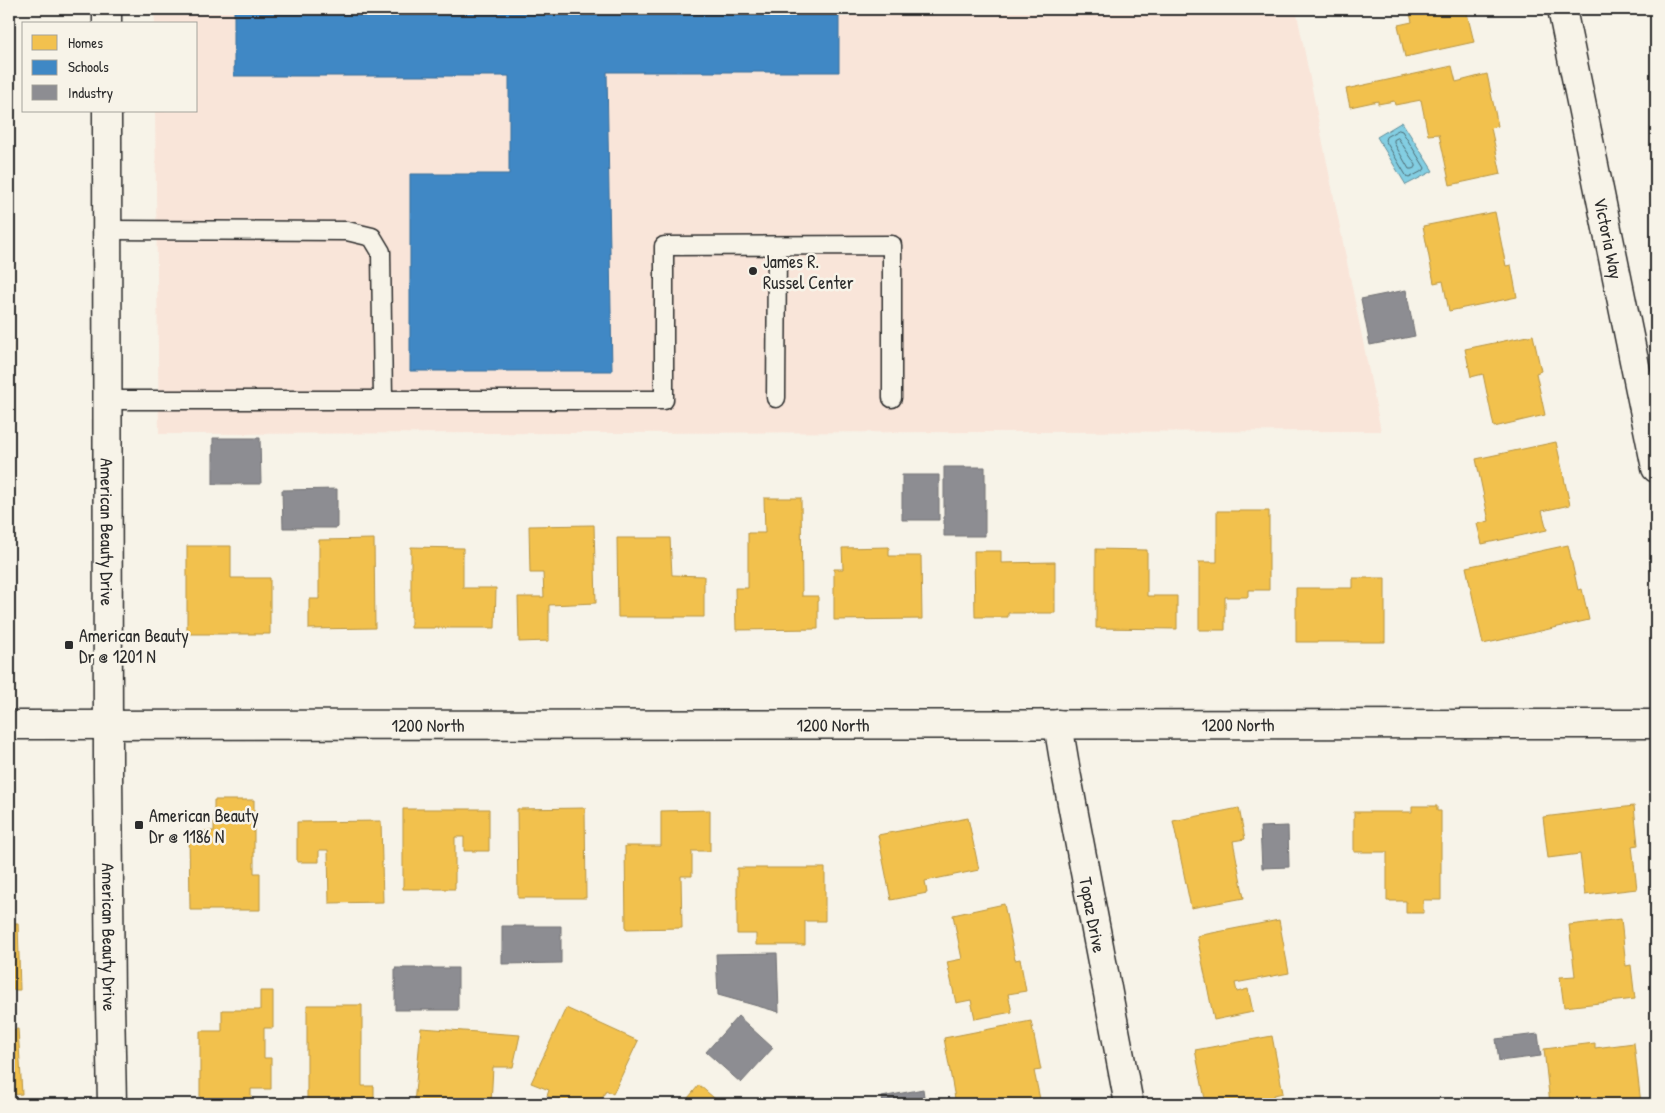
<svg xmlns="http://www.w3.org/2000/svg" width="1665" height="1113" font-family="'Patrick Hand',sans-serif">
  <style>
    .built { fill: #f9e5d9 }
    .water { fill: #83cee2; stroke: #608d99 }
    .homes { fill: #f2c14e; stroke: #b69444 }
    .schools { fill: #3f88c5; stroke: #396c97 }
    .industry { fill: #8d8d92; stroke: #707073 }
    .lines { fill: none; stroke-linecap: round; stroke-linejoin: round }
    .shore { stroke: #4e6c74; stroke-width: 1 }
    .service-casing { stroke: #2b2b2b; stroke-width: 21 }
    .minor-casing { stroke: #2b2b2b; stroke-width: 31 }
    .service { stroke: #f7f3e8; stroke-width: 18 }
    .minor { stroke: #f7f3e8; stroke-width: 28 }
    .poi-dot { fill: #2b2b2b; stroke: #f7f3e8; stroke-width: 2 }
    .labels { text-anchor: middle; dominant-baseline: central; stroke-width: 5; stroke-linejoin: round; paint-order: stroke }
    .street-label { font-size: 18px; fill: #2b2b2b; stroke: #f7f3e8 }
    .poi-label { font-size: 18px; fill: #2b2b2b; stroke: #f7f3e8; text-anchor: start }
  </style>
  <rect width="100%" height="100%" fill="#f7f3e8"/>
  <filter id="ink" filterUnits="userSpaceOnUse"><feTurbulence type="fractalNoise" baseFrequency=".02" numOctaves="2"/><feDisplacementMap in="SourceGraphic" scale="10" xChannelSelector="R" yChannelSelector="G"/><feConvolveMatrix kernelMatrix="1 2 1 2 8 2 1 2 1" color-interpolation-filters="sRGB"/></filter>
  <g filter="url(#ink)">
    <path class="built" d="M 154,9 L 1296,9 L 1381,431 L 159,434 L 155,111 L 196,111 L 196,24 L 155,24 Z"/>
    <path class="water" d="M 1402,122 L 1433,171 L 1406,185 L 1377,137 Z"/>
    <path class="homes" d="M 1409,9 L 1466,9 L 1474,42 L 1405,57 L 1398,25 L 1412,22 Z
      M 1651,9 L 1656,9 L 1656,33 Z
      M 1452,66 L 1456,82 L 1487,74 L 1498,126 L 1491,128 L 1501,174 L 1450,185 L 1439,134 L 1428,135 L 1421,100 L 1395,105 L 1394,101 L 1378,104 L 1378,101 L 1350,107 L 1346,89 Z
      M 1495,212 L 1506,266 L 1511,265 L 1517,297 L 1449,311 L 1443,281 L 1434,283 L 1423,226 Z
      M 9,226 L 12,226 L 11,306 L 9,306 Z
      M 1533,335 L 1541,371 L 1536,373 L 1545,415 L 1494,427 L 1483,374 L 1471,377 L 1465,349 Z
      M 9,341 L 12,341 L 13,417 L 9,417 Z
      M 9,442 L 11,442 L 12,517 L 9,517 Z
      M 1556,442 L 1570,505 L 1542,511 L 1547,530 L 1482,544 L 1477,524 L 1489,521 L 1476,459 Z
      M 764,498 L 801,498 L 802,596 L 818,596 L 818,629 L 736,630 L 735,588 L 748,588 L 748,533 L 765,533 Z
      M 1217,511 L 1269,511 L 1269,590 L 1248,590 L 1248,597 L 1225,597 L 1225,630 L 1199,630 L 1199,562 L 1217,562 Z
      M 594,525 L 596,603 L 549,605 L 549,641 L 519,642 L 518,597 L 544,597 L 543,573 L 530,573 L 529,526 Z
      M 617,538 L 670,538 L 672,575 L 704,576 L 704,617 L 618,617 Z
      M 374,539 L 375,628 L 309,629 L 309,599 L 319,599 L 319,540 Z
      M 1568,545 L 1578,590 L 1582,589 L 1589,620 L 1483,644 L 1466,567 Z
      M 187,546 L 231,546 L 231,578 L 270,578 L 270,634 L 187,634 Z
      M 411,547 L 463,548 L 463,588 L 496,588 L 495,628 L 411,628 Z
      M 889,547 L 889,556 L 921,556 L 922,619 L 834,620 L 834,569 L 843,569 L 842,548 Z
      M 1096,549 L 1147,550 L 1147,596 L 1177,596 L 1177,629 L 1096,628 Z
      M 974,551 L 1001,551 L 1001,563 L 1055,562 L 1055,613 L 1008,613 L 1008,617 L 975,617 Z
      M 1353,578 L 1385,578 L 1385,642 L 1296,642 L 1296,588 L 1353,588 Z
      M 214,800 L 254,800 L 254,873 L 260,873 L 260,910 L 190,910 L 189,831 L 214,831 Z
      M 1412,806 L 1437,806 L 1437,811 L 1441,811 L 1441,900 L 1423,900 L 1423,913 L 1406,913 L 1406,901 L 1387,901 L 1387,852 L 1354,852 L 1354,812 L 1412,812 Z
      M 1634,806 L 1638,845 L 1632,846 L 1637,889 L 1585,895 L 1580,854 L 1548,858 L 1543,817 Z
      M 585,808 L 586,898 L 518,898 L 517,809 Z
      M 1239,808 L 1245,839 L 1233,841 L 1244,898 L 1191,908 L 1173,821 Z
      M 403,809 L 489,809 L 489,851 L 464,851 L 464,837 L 455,837 L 455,889 L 403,889 Z
      M 710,810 L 710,851 L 692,851 L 692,876 L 681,876 L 682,928 L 626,929 L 625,846 L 661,846 L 661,811 Z
      M 968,818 L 979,870 L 925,881 L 927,893 L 891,900 L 878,835 Z
      M 381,821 L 383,902 L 329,903 L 328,850 L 319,850 L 319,862 L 297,862 L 297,822 Z
      M 737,868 L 825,868 L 825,921 L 805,921 L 805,945 L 756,945 L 756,934 L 737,934 Z
      M 1004,904 L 1015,960 L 1020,959 L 1026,991 L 1008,994 L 1012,1012 L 975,1019 L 971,1000 L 956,1003 L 947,962 L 962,959 L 953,915 Z
      M 1621,919 L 1626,966 L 1631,965 L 1635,999 L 1564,1007 L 1560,977 L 1575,976 L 1569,925 Z
      M 1279,920 L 1289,973 L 1235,983 L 1237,992 L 1248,989 L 1253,1012 L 1214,1020 L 1197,936 Z
      M 9,923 L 18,923 L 20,990 L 9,990 Z
      M 260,991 L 273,991 L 273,1028 L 264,1028 L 264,1058 L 271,1058 L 271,1089 L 251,1089 L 251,1104 L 200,1104 L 200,1031 L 222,1031 L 222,1010 L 260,1010 Z
      M 307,1005 L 362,1005 L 362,1086 L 374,1086 L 374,1104 L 307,1104 Z
      M 566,1008 L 638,1041 L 613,1094 L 606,1090 L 599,1104 L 565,1104 L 547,1096 L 549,1090 L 531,1083 Z
      M 1031,1021 L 1041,1070 L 1034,1071 L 1041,1104 L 956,1104 L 944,1038 Z
      M 421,1028 L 520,1035 L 513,1067 L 493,1067 L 491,1104 L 414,1104 Z
      M 18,1029 L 22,1094 L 9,1095 L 9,1030 Z
      M 1272,1036 L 1283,1093 L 1274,1095 L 1275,1104 L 1206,1104 L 1195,1050 Z
      M 1595,1043 L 1595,1048 L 1634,1043 L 1641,1104 L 1550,1104 L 1544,1049 Z
      M 699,1085 L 721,1104 L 683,1104 Z"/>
    <path class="schools" d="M 234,9 L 839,9 L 839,72 L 607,72 L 612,371 L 410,371 L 410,174 L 509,174 L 509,76 L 234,76 Z"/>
    <path class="industry" d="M 1406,290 L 1415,336 L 1370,345 L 1361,299 Z
      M 213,438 L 260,438 L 261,484 L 213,484 Z
      M 944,467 L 985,467 L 985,536 L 944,536 Z
      M 902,475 L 939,475 L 939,520 L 902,520 Z
      M 337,489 L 337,528 L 283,528 L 282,490 Z
      M 1288,826 L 1289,867 L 1262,868 L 1260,827 Z
      M 502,926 L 561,926 L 561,963 L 502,964 Z
      M 777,953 L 779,1012 L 718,995 L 716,954 Z
      M 395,968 L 458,968 L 458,1010 L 395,1010 Z
      M 738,1016 L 773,1048 L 741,1083 L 706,1052 Z
      M 1538,1034 L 1541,1056 L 1499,1061 L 1496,1039 Z
      M 923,1089 L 925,1104 L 883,1104 L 882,1097 Z"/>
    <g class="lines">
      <path class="shore" d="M 1399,130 L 1402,131 L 1425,168 L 1424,170 L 1409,178 L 1407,177 L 1385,140 L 1386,137 Z
        M 1398,138 L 1416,165 L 1416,167 L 1412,169 L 1409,169 L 1394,143 L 1394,140 Z"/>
      <g class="service-casing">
        <path id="service" d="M 107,230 L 347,231 L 372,237 L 381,252 L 383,400
          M 776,398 L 777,246
          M 107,400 L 664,400 L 664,246 L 892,245 L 892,398"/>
      </g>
      <g class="minor-casing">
        <g id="minor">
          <path d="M 107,9 L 107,24"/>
          <path id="s1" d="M 1562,9 L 1656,468"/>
          <path id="s2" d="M 107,111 L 108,772 L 110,1003 L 112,1104"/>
          <path id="s3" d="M 1058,724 L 1066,772 L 1129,1104"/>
          <path id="s4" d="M 9,725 L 1656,724"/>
        </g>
      </g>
      <use href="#service" class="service"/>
      <use href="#minor" class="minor"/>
    </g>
  </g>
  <g class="poi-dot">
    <circle cx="753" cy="271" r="5"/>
    <rect x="64" y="640" width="10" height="10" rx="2.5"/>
    <rect x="134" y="820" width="10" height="10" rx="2.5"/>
  </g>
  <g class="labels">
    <g class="street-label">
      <text stroke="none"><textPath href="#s1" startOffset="234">Victoria Way</textPath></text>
      <text stroke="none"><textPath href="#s2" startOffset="421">American Beauty Drive</textPath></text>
      <text stroke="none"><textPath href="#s4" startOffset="1229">1200 North</textPath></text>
      <text stroke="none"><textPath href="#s4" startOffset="419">1200 North</textPath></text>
      <text stroke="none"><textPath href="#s4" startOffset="824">1200 North</textPath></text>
      <text stroke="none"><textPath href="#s3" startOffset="194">Topaz Drive</textPath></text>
      <text stroke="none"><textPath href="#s2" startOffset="826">American Beauty Drive</textPath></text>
    </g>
    <g class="poi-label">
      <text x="763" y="261">James R.<tspan x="763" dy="21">Russel Center</tspan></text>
      <text x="79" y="635">American Beauty<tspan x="79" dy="21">Dr @ 1201 N</tspan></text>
      <text x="149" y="815">American Beauty<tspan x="149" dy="21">Dr @ 1186 N</tspan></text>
    </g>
  </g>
  <rect width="1665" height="1113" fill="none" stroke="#f7f3e8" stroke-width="30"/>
  <rect x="15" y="15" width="1635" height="1083" fill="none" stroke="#2b2b2b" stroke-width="2" filter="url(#ink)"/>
  <rect x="22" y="22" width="175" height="90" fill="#f7f3e8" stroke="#a5a39c"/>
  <rect x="32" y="35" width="25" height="15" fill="#f2c14e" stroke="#a5a39c"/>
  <text x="68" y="48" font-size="15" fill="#2b2b2b">Homes</text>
  <rect x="32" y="60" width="25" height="15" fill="#3f88c5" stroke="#a5a39c"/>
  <text x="68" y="72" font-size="15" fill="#2b2b2b">Schools</text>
  <rect x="32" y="85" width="25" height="15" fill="#8d8d92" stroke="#a5a39c"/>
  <text x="68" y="98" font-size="15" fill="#2b2b2b">Industry</text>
</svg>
